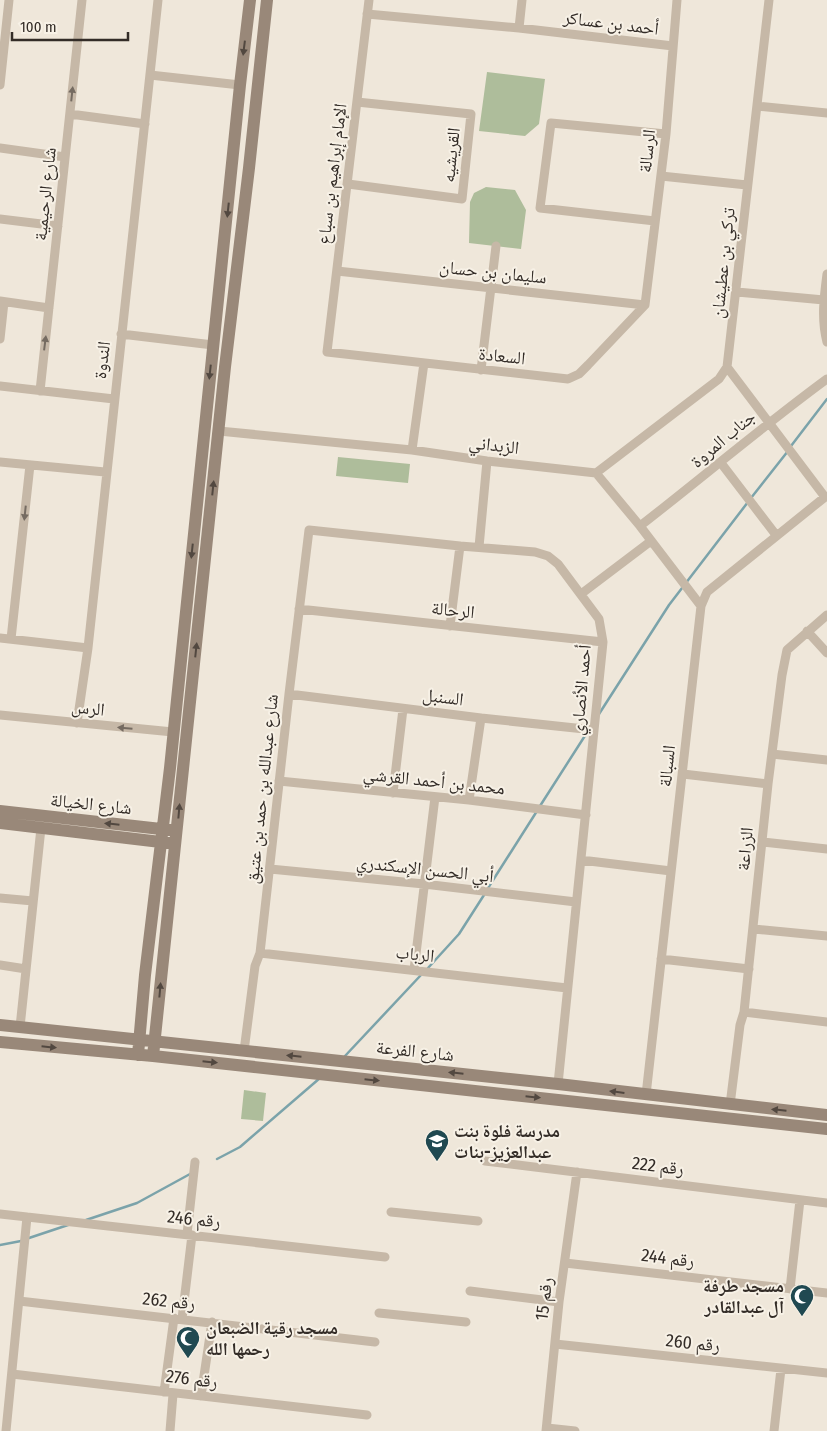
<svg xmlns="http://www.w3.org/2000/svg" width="827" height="1431" font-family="'Fira Sans Condensed','Noto Naskh Arabic',sans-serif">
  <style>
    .green { fill: #aebd9b }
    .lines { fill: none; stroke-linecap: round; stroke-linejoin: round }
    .stream { stroke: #7ba3aa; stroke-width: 2.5 }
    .street { stroke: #c6b8a7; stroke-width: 9 }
    .secondary { stroke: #998879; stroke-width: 12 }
    .oneway { fill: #524840 }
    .oneway2 { fill: #756b61 }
    .labels { text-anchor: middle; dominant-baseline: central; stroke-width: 4; stroke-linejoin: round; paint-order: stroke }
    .street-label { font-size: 18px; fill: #332c27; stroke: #f7f1e6 }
    .poi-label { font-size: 18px; font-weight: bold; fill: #332c27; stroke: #f7f1e6; text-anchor: start }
  </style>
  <rect width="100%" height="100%" fill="#efe7da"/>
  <path class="green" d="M 487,72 L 545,79 L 539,124 L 525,136 L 479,131 Z
    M 486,187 L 515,190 L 526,210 L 521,249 L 469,243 L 470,202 L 474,193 Z
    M 338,457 L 410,464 L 408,483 L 336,476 Z
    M 244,1090 L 266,1093 L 263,1121 L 241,1119 Z"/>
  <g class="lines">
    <path class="stream" d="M 791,446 L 827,399
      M 751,498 L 788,451
      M 599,714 L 669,605 L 748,502
      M 540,806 L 588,731
      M 488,888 L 537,811
      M 428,968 L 459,934 L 484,895
      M 345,1056 L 421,975
      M 217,1159 L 240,1147 L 320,1078
      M 86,1220 L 137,1203 L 190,1174
      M 29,1238 L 68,1225
      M 0,1245 L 21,1241"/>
    <path class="street" d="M 369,0 L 327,352 L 568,379 L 579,374 L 588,365 L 645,305
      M 769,0 L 727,367 L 825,497 L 827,497
      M 367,14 L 519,28 L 673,46
      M 519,28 L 522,0
      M 150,75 L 240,85
      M 0,85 L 9,0
      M 757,106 L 827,113
      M 70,114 L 145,124
      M 0,148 L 65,157
      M 661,176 L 747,185
      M 348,184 L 462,199 L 471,114 L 357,102
      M 0,219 L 58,226
      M 655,221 L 540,208 L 551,123 L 666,134
      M 337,271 L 645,305
      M 827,274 C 824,297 821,319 827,342
      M 737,292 L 824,300
      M 0,301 L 49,308
      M 645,305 L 666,134 L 677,0
      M 121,334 L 213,345
      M 0,339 L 4,302
      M 481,370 L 496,246
      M 0,386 L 114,399
      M 40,391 L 82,0
      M 219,431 L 412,450 L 487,461 L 596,473 L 640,526 L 701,606
      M 412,450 L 424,363
      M 0,462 L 105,472
      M 721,463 L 776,535
      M 596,473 L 719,379 L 727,367
      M 640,526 C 703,477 763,426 827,379
      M 479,547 L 487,461
      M 581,594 L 651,541
      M 299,609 L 603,642
      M 450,626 L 460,546
      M 807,631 L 827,653
      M 0,638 L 88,648
      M 11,639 L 30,465
      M 289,694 L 481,718 L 594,730
      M 0,715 L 173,732
      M 77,723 L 88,648 L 158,0
      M 772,754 L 827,760
      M 683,774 L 768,784
      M 279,781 L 469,800 L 586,815
      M 393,793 L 403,709
      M 469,800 L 481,718
      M 763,842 L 827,849
      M 581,860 L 671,871
      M 270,869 L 424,884 L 576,902
      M 0,898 L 33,901
      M 754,929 L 827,936
      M 260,953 L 567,988
      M 661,959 L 749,969
      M 0,965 L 26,969
      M 414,970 L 435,797
      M 744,1012 L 827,1022
      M 20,1027 L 41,828
      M 244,1051 L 255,966 L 260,953 L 289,694 L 309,530 L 460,546 L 535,552 L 548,556 L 558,564 L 599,619 L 603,642 L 558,1084
      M 646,1095 L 701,606 L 707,592 L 825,497
      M 730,1105 L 740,1025 L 744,1012 L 768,784 L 782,675 L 787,650 L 827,615
      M 485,1161 L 827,1203
      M 391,1212 L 478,1221
      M 0,1214 L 385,1257
      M 187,1234 L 195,1162
      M 565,1263 L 827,1293
      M 790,1289 L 800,1200
      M 470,1291 L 559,1302
      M 19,1301 L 375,1342
      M 379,1313 L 466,1322
      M 182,1319 L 192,1235
      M 555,1344 L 827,1373
      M 12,1374 L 367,1415
      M 164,1392 L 174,1318
      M 201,1396 L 212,1322
      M 547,1428 L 575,1431
      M 6,1431 L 27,1217
      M 170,1431 L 173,1394
      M 546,1431 L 559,1302 L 577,1172
      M 774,1431 L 781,1369"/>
    <path class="secondary" d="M 0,811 L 170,830
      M 0,823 L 169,843
      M 0,1025 L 558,1084 L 827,1115
      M 0,1042 L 153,1056 L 827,1129
      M 138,1055 L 145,975 L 170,768 L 240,85 L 250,0
      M 153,1056 L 225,367 L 249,168 L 267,0"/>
  </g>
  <defs><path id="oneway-solid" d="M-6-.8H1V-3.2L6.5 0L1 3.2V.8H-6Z" transform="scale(1.25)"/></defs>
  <g class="oneway">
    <use href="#oneway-solid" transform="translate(244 48) rotate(97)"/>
    <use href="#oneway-solid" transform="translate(228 210) rotate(96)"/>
    <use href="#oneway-solid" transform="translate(210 372) rotate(96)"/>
    <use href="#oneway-solid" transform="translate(213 488) rotate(-84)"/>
    <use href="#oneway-solid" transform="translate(192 551) rotate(96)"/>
    <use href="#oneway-solid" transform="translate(196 650) rotate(-84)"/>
    <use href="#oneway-solid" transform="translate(179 811) rotate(-85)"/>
    <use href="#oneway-solid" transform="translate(112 824) rotate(-174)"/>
    <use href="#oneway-solid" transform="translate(160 990) rotate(-85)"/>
    <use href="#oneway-solid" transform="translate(49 1047) rotate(6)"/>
    <use href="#oneway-solid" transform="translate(294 1056) rotate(-174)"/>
    <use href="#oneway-solid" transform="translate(210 1062) rotate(6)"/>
    <use href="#oneway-solid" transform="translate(456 1073) rotate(-174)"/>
    <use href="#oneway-solid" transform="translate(372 1080) rotate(6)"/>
    <use href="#oneway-solid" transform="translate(617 1092) rotate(-173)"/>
    <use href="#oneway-solid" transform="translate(533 1097) rotate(6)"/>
    <use href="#oneway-solid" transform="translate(779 1110) rotate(-174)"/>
  </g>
  <g class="oneway2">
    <use href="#oneway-solid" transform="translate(72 94) rotate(-84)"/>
    <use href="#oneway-solid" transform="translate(45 343) rotate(-83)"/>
    <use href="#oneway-solid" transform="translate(25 513) rotate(96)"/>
    <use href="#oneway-solid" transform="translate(125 728) rotate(-175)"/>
  </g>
  <defs>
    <g id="school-pin" transform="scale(1.25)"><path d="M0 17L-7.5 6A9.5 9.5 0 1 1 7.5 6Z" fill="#204951" stroke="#f7f1e6"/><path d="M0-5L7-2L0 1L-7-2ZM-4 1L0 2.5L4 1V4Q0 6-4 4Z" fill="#fff"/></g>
    <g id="mosque-pin" transform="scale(1.25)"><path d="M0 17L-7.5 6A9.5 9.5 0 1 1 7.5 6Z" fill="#204951" stroke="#f7f1e6"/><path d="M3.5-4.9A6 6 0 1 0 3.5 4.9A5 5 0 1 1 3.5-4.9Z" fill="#fff"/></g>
  </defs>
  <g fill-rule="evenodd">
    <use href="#school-pin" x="437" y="1141"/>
    <use href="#mosque-pin" x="802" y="1296"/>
    <use href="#mosque-pin" x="188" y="1338"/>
  </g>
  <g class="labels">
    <g class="street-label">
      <text transform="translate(611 23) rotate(7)">أحمد بن عساكر</text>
      <text transform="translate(647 151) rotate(-84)">الرسالة</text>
      <text transform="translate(451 155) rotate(-84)">القريشيه</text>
      <text transform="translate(332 174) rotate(-83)">الإمام إبراهيم بن سباع</text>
      <text transform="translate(45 194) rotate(-84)">شارع الرحيمية</text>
      <text transform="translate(723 263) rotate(-84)">تركي بن عطيشان</text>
      <text transform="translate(493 272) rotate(6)">سليمان بن حسان</text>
      <text transform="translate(502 356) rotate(6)">السعادة</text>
      <text transform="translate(102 360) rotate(-83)">الندوة</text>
      <text transform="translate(723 439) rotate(-40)">جناب المروة</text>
      <text transform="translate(494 445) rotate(7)">الزبداني</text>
      <text transform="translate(453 610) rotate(6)">الرحالة</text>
      <text transform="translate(581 690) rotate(-85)">أحمد الأنصاري</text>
      <text transform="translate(443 697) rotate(7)">السنبل</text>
      <text transform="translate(88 708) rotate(6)">الرس</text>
      <text transform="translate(667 766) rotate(-84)">السبالة</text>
      <text transform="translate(434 781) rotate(6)">محمد بن أحمد القرشي</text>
      <text transform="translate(262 789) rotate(-84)">شارع عبدالله بن حمد بن عتيق</text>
      <text transform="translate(91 804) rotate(6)">شارع الخيالة</text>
      <text transform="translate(745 849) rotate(-85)">الزراعة</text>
      <text transform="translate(425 869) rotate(6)">أبي الحسن الإسكندري</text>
      <text transform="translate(415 954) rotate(6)">الرباب</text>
      <text transform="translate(415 1051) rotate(6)">شارع الفرعة</text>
      <text transform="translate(658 1166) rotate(7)">رقم 222</text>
      <text transform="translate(194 1219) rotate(6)">رقم 246</text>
      <text transform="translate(668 1258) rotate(7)">رقم 244</text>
      <text transform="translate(544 1299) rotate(-83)">رقم 15</text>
      <text transform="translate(169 1301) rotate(6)">رقم 262</text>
      <text transform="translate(693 1343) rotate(6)">رقم 260</text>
      <text transform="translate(192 1379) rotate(7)">رقم 276</text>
    </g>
    <g class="poi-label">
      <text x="454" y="1131">مدرسة فلوة بنت<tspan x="454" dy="21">عبدالعزيز-بنات</tspan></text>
      <text x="784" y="1286" text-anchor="end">مسجد طرفة<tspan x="784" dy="21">آل عبدالقادر</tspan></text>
      <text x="206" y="1328">مسجد رقية الضبعان<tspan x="206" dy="21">رحمها الله</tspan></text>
    </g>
  </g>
  <path d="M12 32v8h116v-8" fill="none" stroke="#332c27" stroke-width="2.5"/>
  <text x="20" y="32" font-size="15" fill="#332c27" stroke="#f7f1e6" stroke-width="4" paint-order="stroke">100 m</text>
</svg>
